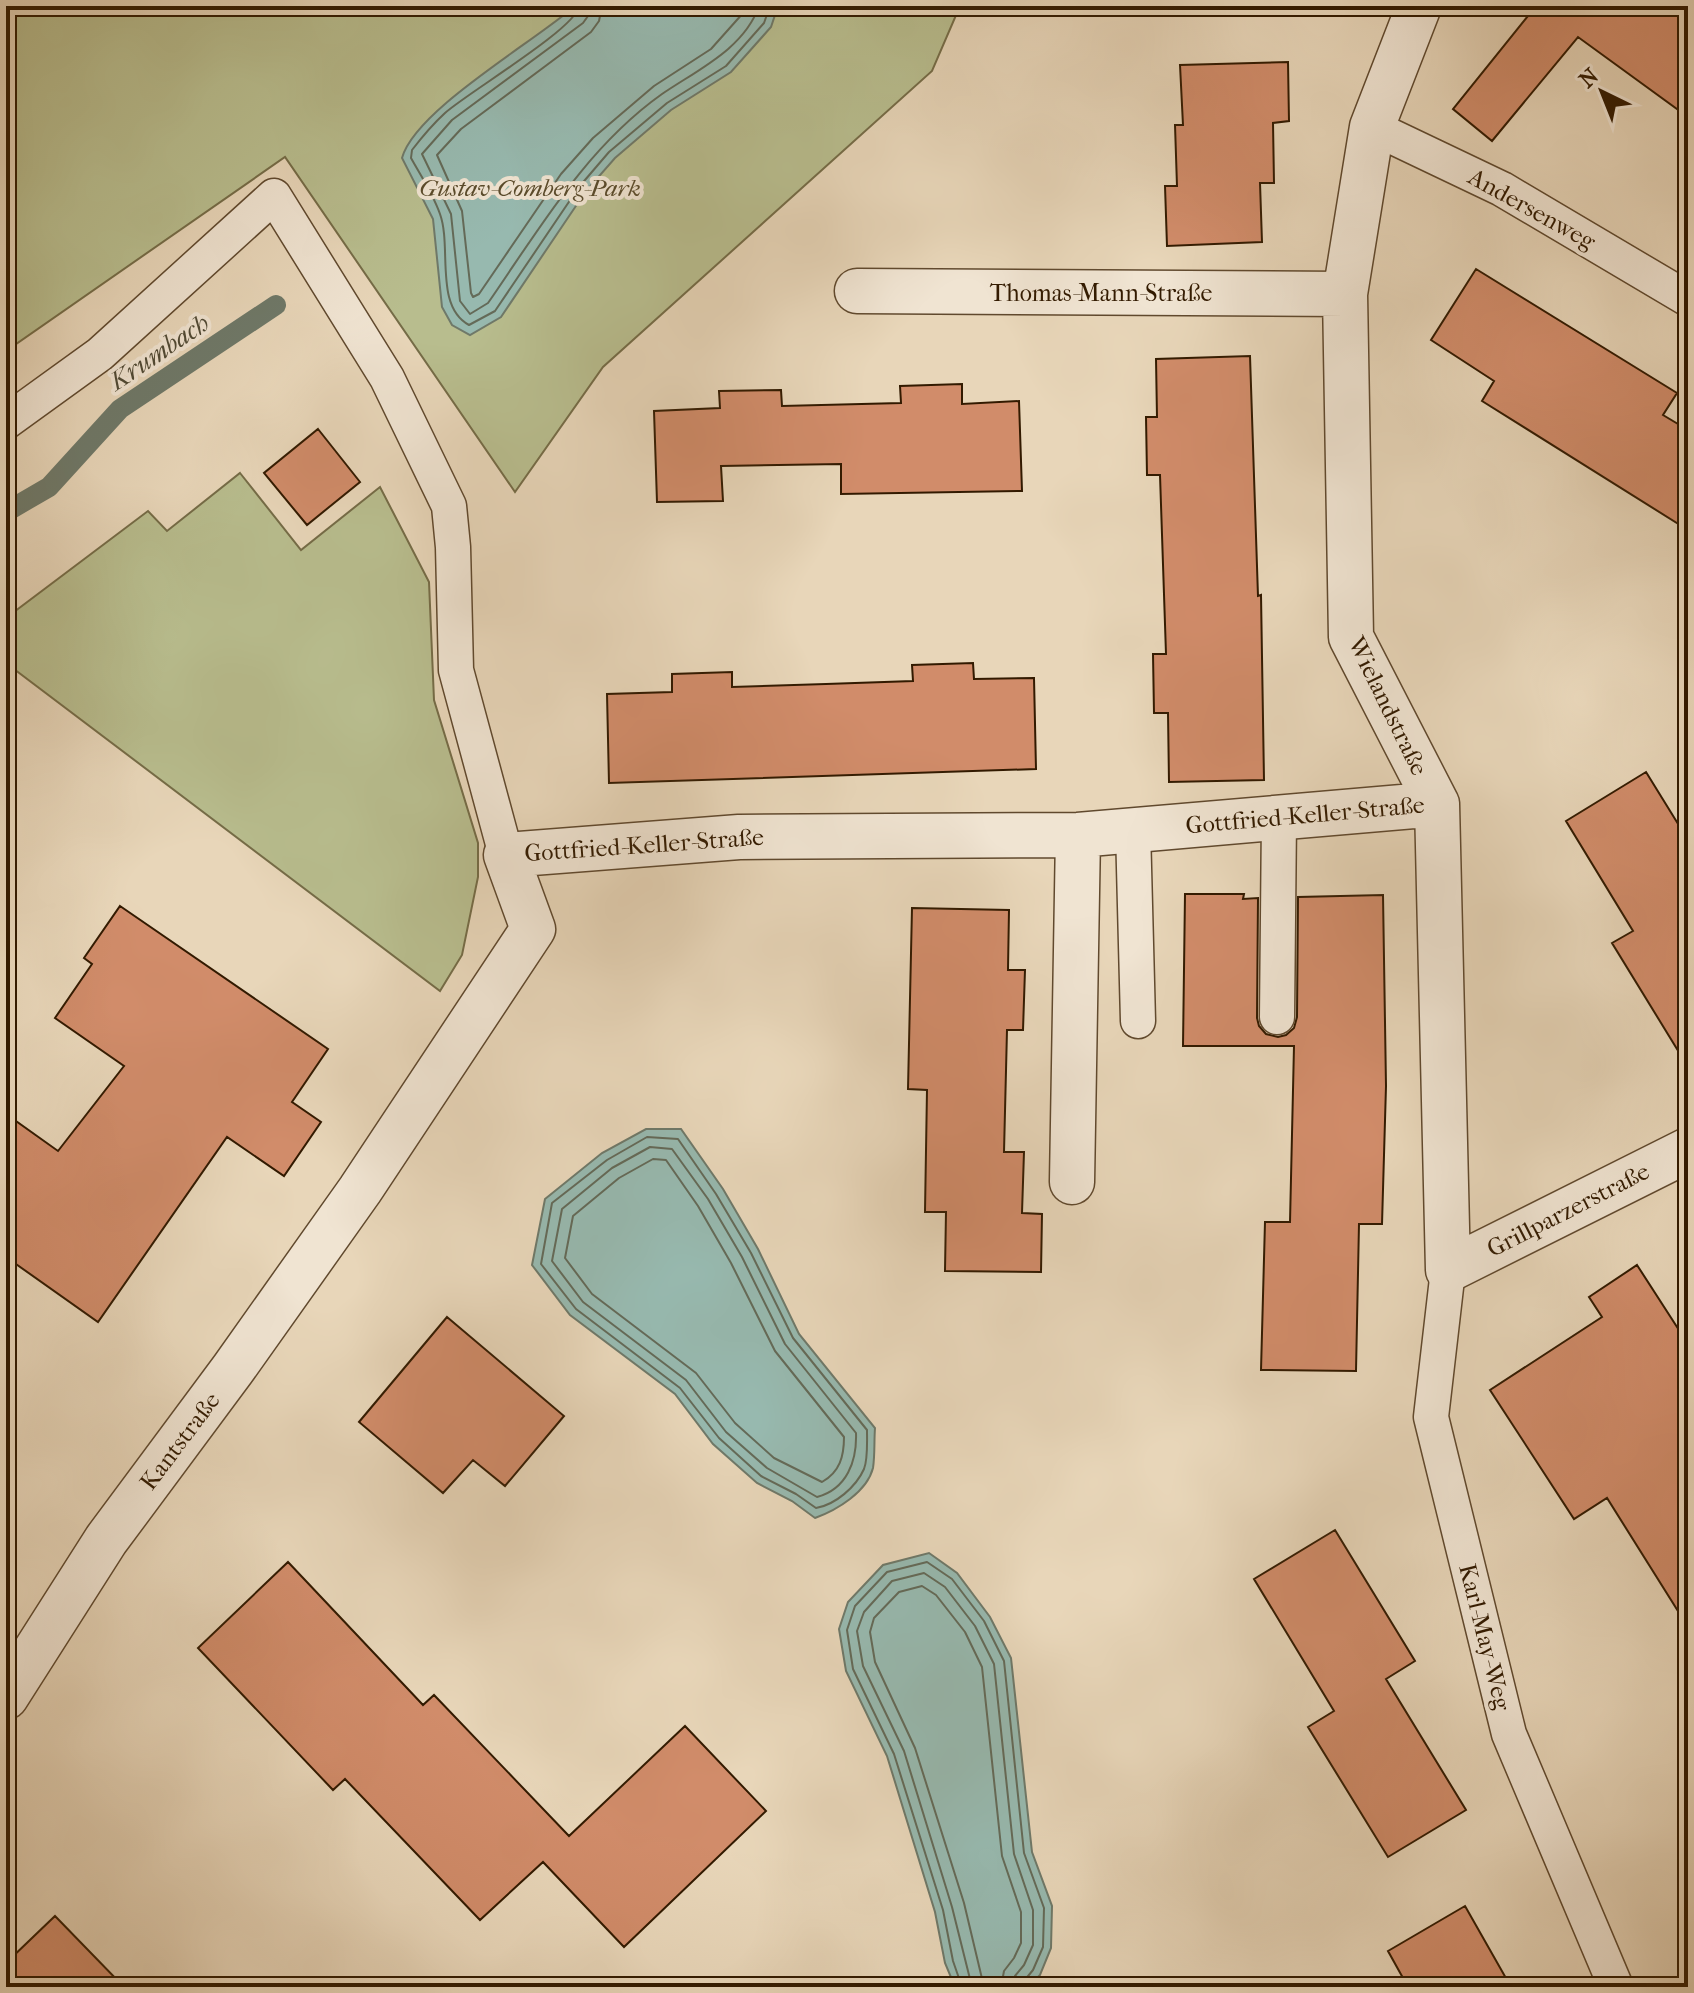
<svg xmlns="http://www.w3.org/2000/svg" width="1694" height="1993" font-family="'IM FELL French Canon',serif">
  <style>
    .green { fill: #b8bd8e; stroke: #756c47; stroke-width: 2 }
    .water { fill: #97b9af; stroke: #6f7969; stroke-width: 2 }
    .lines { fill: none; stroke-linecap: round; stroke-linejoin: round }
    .shore { stroke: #646a58; stroke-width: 2 }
    .stream { stroke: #6f7969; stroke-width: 20 }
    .building { fill: #d18c6a; stroke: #321a00; stroke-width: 2 }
    .lane-casing { stroke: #60492e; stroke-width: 37 }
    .street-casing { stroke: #60492e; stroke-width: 47 }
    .lane { stroke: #f0e4d2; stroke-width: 34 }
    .street { stroke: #f0e4d2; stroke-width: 44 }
    .labels { text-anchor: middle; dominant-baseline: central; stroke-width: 8; stroke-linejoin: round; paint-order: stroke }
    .park-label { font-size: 24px; font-style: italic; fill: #5a4b2b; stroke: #f0e4d2 }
    .street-label { font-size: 24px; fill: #321a00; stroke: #f0e4d2 }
    .water-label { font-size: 26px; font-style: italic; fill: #504a35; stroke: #f0e4d2 }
  </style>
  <rect width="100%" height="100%" fill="#e8d6b9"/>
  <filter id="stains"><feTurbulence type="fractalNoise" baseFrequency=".0025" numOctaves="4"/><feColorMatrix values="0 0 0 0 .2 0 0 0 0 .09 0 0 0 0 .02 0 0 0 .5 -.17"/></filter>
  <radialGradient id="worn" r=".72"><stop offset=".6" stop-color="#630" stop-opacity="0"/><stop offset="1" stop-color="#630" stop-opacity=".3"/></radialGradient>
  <path class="green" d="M 6,6 L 960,6 L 932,71 L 603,367 L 515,492 L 285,157 L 6,351 Z
    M 240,473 L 301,550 L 380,487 L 429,582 L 434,700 L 478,843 L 478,877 L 462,955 L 440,991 L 6,663 L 6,618 L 148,511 L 167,531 Z"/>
  <path class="water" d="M 575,6 L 778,6 L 771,27 L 731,72 L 671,110 L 615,158 L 586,191 L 501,317 L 470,335 L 452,325 L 442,307 L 433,219 L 402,158 C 415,110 534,42 575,6 Z
    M 646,1129 L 681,1129 L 723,1189 L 758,1249 L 799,1334 L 875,1428 C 874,1441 875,1455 873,1468 C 867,1492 837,1510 815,1518 L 792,1501 L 757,1483 L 713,1444 L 675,1394 L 570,1315 L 532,1265 L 545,1199 L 602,1153 Z
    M 929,1553 L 957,1573 L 990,1617 L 1011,1658 L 1032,1852 L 1052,1906 L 1051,1948 L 1040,1975 L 1028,1987 L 955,1987 L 945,1963 L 935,1912 L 887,1756 L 846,1671 L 839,1629 L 848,1602 L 883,1565 Z"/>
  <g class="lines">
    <path class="shore" d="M 579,6 C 577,28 467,93 445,113 C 433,124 422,137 412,150 L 411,158 C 421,176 433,194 440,214 C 452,247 434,306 469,325 L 495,311 L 579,187 L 609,152 L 667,103 L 726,66 L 764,23 L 770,6
      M 590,6 L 588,16 L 583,23 L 452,120 L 422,154 L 451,214 L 460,301 L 470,314 L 488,303 C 540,228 586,148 662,94 C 697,70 744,49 759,6
      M 602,6 L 599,21 L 591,32 L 461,129 L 437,155 L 462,211 L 471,293 L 473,297 L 479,294 L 561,174 L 593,138 L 654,86 L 711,49 L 744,12 L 747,6
      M 647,1137 L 678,1139 L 716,1194 L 751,1253 L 793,1338 L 867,1430 C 867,1441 868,1459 864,1469 C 856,1487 835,1505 816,1508 L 796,1494 L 761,1476 L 719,1438 L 680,1388 L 576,1309 L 541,1264 L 552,1203 L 607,1160 Z
      M 650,1147 L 672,1149 L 708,1199 L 742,1257 L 785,1344 L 856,1433 C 857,1461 847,1489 817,1497 L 767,1468 L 726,1432 L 686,1380 L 583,1302 L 552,1261 L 562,1209 L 612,1168 Z
      M 653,1159 L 666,1160 L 698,1206 L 731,1263 L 775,1351 L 844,1437 C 844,1456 840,1472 822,1482 L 774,1458 L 735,1423 L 696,1373 L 592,1294 L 565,1258 L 573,1216 L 619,1178 Z
      M 962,1987 L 953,1961 L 943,1910 L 894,1754 L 853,1669 L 847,1630 L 855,1606 L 887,1572 L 927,1562 L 952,1579 L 984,1621 L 1004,1661 L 1024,1853 L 1044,1908 L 1043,1947 L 1033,1970 L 1024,1981 L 1023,1987
      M 972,1987 L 952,1907 L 904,1751 L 863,1666 L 857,1631 L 864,1612 L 892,1581 L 924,1573 L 945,1587 L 975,1626 L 994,1664 L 1014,1854 L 1033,1910 L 1033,1945 L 1024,1965 L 1015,1976 L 1013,1987
      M 984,1987 L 964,1903 L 915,1748 L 875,1662 L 870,1632 L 874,1618 L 899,1592 L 922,1586 L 936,1595 L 965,1632 L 982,1667 L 1002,1856 L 1021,1912 L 1021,1943 L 1014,1958 L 1004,1971 L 1001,1987"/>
    <path class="stream" d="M 6,512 L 49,487 L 120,409 L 276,305"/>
  </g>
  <path class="building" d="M 1536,6 L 1688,6 L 1688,117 L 1578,37 L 1492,141 L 1453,109 Z
    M 1288,62 L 1289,121 L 1273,123 L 1274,183 L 1260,183 L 1262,242 L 1167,246 L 1165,186 L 1177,186 L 1175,125 L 1183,125 L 1180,65 Z
    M 1476,269 L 1677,393 L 1663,415 L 1688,430 L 1688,530 L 1482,401 L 1494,381 L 1431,340 Z
    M 1250,356 L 1258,596 L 1261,595 L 1264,780 L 1169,782 L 1168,713 L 1154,713 L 1153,654 L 1166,654 L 1160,475 L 1147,475 L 1146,417 L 1157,417 L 1156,359 Z
    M 962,384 L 962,404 L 1019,401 L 1022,491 L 841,494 L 841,464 L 721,466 L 723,501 L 657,502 L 654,411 L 720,408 L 719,391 L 781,390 L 782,406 L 901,403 L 900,386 Z
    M 318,429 L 360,482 L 307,525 L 264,473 Z
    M 973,663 L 974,679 L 1034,678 L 1036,769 L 609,783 L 607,694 L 672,692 L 672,674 L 732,672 L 732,687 L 826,684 L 913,681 L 912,665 Z
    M 1646,772 L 1688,840 L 1688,1067 L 1612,943 L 1633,931 L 1566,821 Z
    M 1185,894 L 1244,894 L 1243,899 L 1258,898 L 1257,1018 L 1259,1026 L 1266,1034 L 1278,1037 L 1286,1035 L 1294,1028 L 1297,1017 L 1298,897 L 1383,895 L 1386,1086 L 1382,1224 L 1359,1224 L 1356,1371 L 1261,1370 L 1265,1222 L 1290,1222 L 1294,1046 L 1183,1046 Z
    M 120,906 L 328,1049 L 292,1102 L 321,1122 L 284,1176 L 227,1137 L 98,1322 L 6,1257 L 6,1114 L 58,1151 L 124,1066 L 55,1018 L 92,964 L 84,958 Z
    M 912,908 L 1009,910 L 1008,970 L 1025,970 L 1023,1030 L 1007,1030 L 1004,1152 L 1024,1152 L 1022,1213 L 1042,1214 L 1041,1272 L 945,1271 L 946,1212 L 925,1212 L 927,1090 L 908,1089 Z
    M 1637,1265 L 1688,1344 L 1688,1627 L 1607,1498 L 1574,1519 L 1490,1390 L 1602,1317 L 1589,1297 Z
    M 447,1317 L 564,1416 L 505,1486 L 473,1460 L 443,1493 L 359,1422 Z
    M 1335,1530 L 1415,1661 L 1386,1679 L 1466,1810 L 1388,1857 L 1308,1727 L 1334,1711 L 1254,1579 Z
    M 288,1562 L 423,1705 L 434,1695 L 569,1836 L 685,1726 L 766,1811 L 624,1947 L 543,1862 L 480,1920 L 345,1779 L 333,1790 L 198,1648 Z
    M 1465,1906 L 1511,1987 L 1408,1987 L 1388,1951 Z
    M 55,1916 L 124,1987 L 6,1987 L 6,1963 Z"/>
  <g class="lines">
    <g class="lane-casing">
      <path id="lane" d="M 1372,127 L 1502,189 L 1688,299
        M 6,422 L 100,354 L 274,196 L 387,378 L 449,506 L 453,547 L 456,670 L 506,855
        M 1133,829 L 1138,1021
        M 1277,1017 L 1279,818
        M 1448,1270 L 1431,1417 L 1509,1734 L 1616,1987"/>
    </g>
    <g class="street-casing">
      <path id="street" d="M 1419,6 L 1372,127 L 1345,294 L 1351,637 L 1437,804 L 1448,1270 L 1688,1150
        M 857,291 L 1345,294
        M 1072,1182 L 1078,835
        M 6,1697 L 106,1540 L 233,1369 L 360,1190 L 533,929 L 506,855 L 739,837 L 1078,835 L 1437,804"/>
    </g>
    <use href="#lane" class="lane"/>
    <use href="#street" class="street"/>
  </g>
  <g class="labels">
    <g class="park-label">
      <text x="530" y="188">Gustav-Comberg-Park</text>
    </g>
    <g class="street-label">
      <text transform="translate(1532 209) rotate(29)">Andersenweg</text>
      <text x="1101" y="293">Thomas-Mann-Straße</text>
      <text transform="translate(1388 706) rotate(64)">Wielandstraße</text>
      <text transform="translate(1305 815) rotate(-5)">Gottfried-Keller-Straße</text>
      <text transform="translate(644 845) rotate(-4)">Gottfried-Keller-Straße</text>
      <text transform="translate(1568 1210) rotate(-27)">Grillparzerstraße</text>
      <text transform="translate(180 1441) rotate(-53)">Kantstraße</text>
      <text transform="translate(1485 1637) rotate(76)">Karl-May-Weg</text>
    </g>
    <g class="water-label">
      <text transform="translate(159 352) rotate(-34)">Krumbach</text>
    </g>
  </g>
  <rect width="1694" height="1993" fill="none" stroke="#e8d6b9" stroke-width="32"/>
  <rect x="8" y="8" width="1678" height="1977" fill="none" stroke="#321a00" stroke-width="4"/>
  <rect x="16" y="16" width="1662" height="1961" fill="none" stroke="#321a00" stroke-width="2"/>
  <g transform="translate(1602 92) rotate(317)" stroke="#f0e4d2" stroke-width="6" paint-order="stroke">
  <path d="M0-6L14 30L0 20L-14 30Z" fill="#321a00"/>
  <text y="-12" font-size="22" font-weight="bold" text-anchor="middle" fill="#321a00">N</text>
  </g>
  <rect width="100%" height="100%" filter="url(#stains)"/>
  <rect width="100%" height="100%" fill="url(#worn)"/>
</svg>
